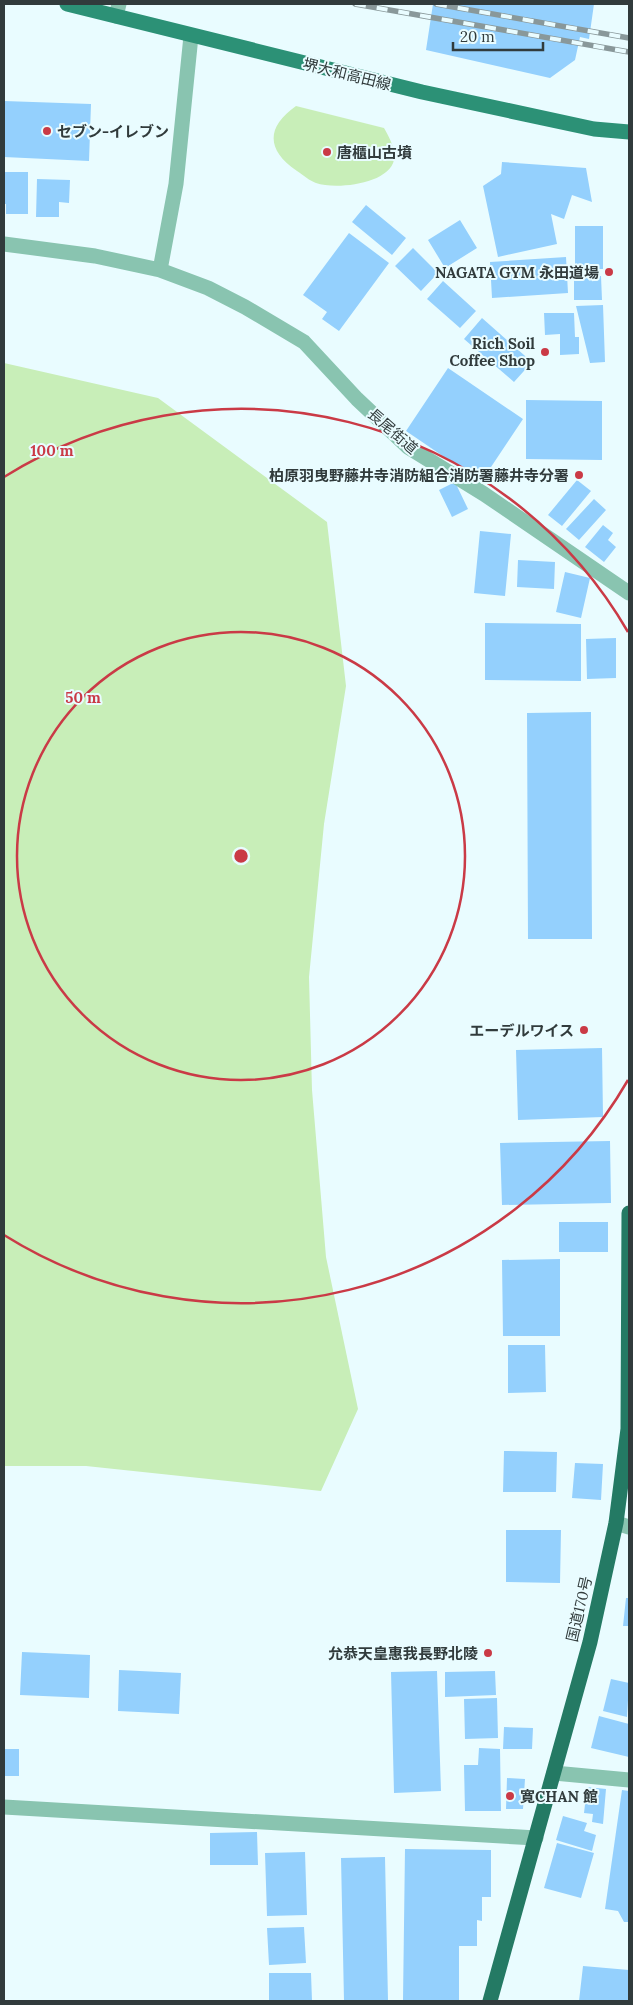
<svg xmlns="http://www.w3.org/2000/svg" width="633" height="2005" font-family="Lora,'Noto Sans JP',serif">
  <style>
    .green { fill: #c8eeb8 }
    .building { fill: #94d0fd }
    .lines { fill: none; stroke-linecap: round; stroke-linejoin: round }
    .minor { stroke: #89c4b0; stroke-width: 15 }
    .major { stroke: #2c9176; stroke-width: 15 }
    .highway { stroke: #247a64; stroke-width: 15 }
    .rail-casing { stroke: #89989a; stroke-width: 5.5 }
    .rail { stroke: #e9fcff; stroke-width: 4; stroke-dasharray: 11; stroke-linecap: butt }
    .ring { fill: none; stroke: #ca3a46; stroke-width: 2.5 }
    .poi-dot { fill: #ca3a46; stroke: #e9fcff; stroke-width: 2 }
    .labels { text-anchor: middle; dominant-baseline: central; stroke-width: 4; stroke-linejoin: round; paint-order: stroke }
    .street-label { font-size: 15px; fill: #313b3c; stroke: #e9fcff }
    .poi-label { font-size: 15px; font-weight: bold; fill: #313b3c; stroke: #e9fcff; text-anchor: end }
    .centre { fill: #ca3a46; stroke: #e9fcff; stroke-width: 2.5 }
    .ring-label { font-size: 15px; text-anchor: middle; font-weight: bold; fill: #ca3a46; stroke: #e9fcff; stroke-width: 4; stroke-linejoin: round; paint-order: stroke }
  </style>
  <rect width="100%" height="100%" fill="#e9fcff"/>
  <path class="green" d="M 296,106 L 384,128 C 389,137 396,149 394,160 C 389,184 336,190 316,183 C 310,181 303,175 297,171 C 266,150 266,127 296,106 Z
    M 4,363 L 158,398 L 327,522 L 346,686 L 324,824 L 309,977 L 312,1090 L 326,1257 L 358,1409 L 321,1491 L 86,1466 L 4,1466 Z"/>
  <path class="building" d="M 433,4 L 594,4 L 589,39 L 580,37 L 575,60 L 550,78 L 426,50 Z
    M 4,101 L 91,104 L 89,161 L 4,157 Z
    M 502,162 L 586,168 L 592,202 L 572,195 L 564,219 L 551,214 L 557,244 L 498,257 L 483,186 L 501,174 Z
    M 4,172 L 28,172 L 28,214 L 6,214 L 6,204 L 4,204 Z
    M 37,179 L 70,180 L 69,203 L 59,202 L 59,217 L 36,217 Z
    M 366,205 L 406,238 L 392,255 L 352,222 Z
    M 460,220 L 477,248 L 445,268 L 428,240 Z
    M 575,226 L 603,226 L 603,269 L 575,269 Z
    M 349,233 L 389,263 L 339,331 L 322,319 L 327,312 L 303,295 Z
    M 413,248 L 438,273 L 421,291 L 395,266 Z
    M 566,257 L 568,293 L 492,298 L 490,262 Z
    M 601,276 L 602,300 L 574,300 L 574,277 Z
    M 443,281 L 476,311 L 460,328 L 427,299 Z
    M 603,305 L 605,362 L 590,363 L 576,306 Z
    M 544,313 L 574,313 L 575,337 L 579,337 L 579,354 L 560,355 L 560,334 L 545,335 Z
    M 482,318 L 532,362 L 514,382 L 464,339 Z
    M 448,368 L 523,419 L 481,482 L 406,431 Z
    M 526,400 L 602,401 L 602,460 L 526,459 Z
    M 577,480 L 591,491 L 562,526 L 548,515 Z
    M 455,482 L 468,509 L 452,517 L 439,490 Z
    M 594,499 L 606,510 L 579,540 L 566,529 Z
    M 603,525 L 613,533 L 608,540 L 616,547 L 604,562 L 585,547 Z
    M 480,531 L 511,534 L 505,596 L 474,593 Z
    M 518,560 L 555,562 L 554,589 L 517,587 Z
    M 565,572 L 590,578 L 581,618 L 556,612 Z
    M 485,623 L 581,624 L 581,681 L 485,680 Z
    M 616,638 L 616,678 L 587,679 L 586,639 Z
    M 591,712 L 592,939 L 528,939 L 527,713 Z
    M 602,1048 L 603,1117 L 518,1120 L 516,1050 Z
    M 610,1141 L 611,1203 L 502,1205 L 500,1143 Z
    M 559,1222 L 608,1222 L 608,1252 L 559,1252 Z
    M 560,1259 L 560,1336 L 503,1336 L 502,1260 Z
    M 508,1345 L 545,1345 L 546,1392 L 508,1393 Z
    M 504,1451 L 557,1452 L 556,1492 L 503,1492 Z
    M 575,1463 L 603,1464 L 601,1500 L 572,1498 Z
    M 506,1530 L 561,1530 L 560,1583 L 506,1582 Z
    M 626,1598 L 629,1598 L 629,1626 L 623,1626 Z
    M 22,1652 L 90,1655 L 89,1698 L 20,1695 Z
    M 119,1670 L 181,1673 L 179,1714 L 118,1711 Z
    M 437,1671 L 441,1791 L 394,1793 L 391,1672 Z
    M 495,1671 L 496,1695 L 445,1697 L 445,1672 Z
    M 611,1679 L 629,1683 L 627,1717 L 603,1711 Z
    M 497,1698 L 498,1738 L 465,1739 L 464,1699 Z
    M 599,1716 L 629,1724 L 629,1757 L 591,1748 Z
    M 504,1727 L 533,1728 L 532,1749 L 503,1749 Z
    M 479,1748 L 500,1749 L 501,1811 L 465,1811 L 464,1765 L 478,1765 Z
    M 4,1749 L 19,1749 L 19,1776 L 4,1776 Z
    M 507,1778 L 525,1779 L 523,1809 L 506,1809 Z
    M 587,1787 L 606,1789 L 603,1824 L 592,1822 L 593,1814 L 584,1813 Z
    M 622,1790 L 629,1791 L 629,1922 L 624,1922 L 618,1911 L 605,1909 Z
    M 563,1816 L 587,1823 L 584,1831 L 596,1835 L 592,1851 L 556,1840 Z
    M 257,1832 L 258,1865 L 210,1865 L 210,1833 Z
    M 557,1843 L 594,1853 L 581,1898 L 544,1888 Z
    M 405,1849 L 491,1850 L 491,1897 L 482,1897 L 482,1921 L 477,1920 L 477,1946 L 459,1946 L 459,2001 L 403,2000 Z
    M 305,1852 L 307,1915 L 267,1916 L 265,1853 Z
    M 385,1857 L 388,2001 L 344,2001 L 341,1858 Z
    M 304,1927 L 306,1963 L 269,1965 L 267,1928 Z
    M 583,1966 L 629,1970 L 629,2001 L 579,2001 Z
    M 269,1973 L 311,1973 L 312,2001 L 269,2001 Z"/>
  <g class="lines">
    <path class="minor" d="M 116,16 L 119,4
      M 4,244 L 95,256 L 160,270 L 208,288 L 245,307 L 304,342 L 357,399 L 408,447 L 484,494 L 629,593
      M 160,270 L 176,184 L 191,36
      M 616,1523 L 629,1527
      M 554,1773 L 629,1780
      M 4,1807 L 536,1838"/>
    <path class="major" d="M 67,4 L 422,92 L 594,129 L 629,132"/>
    <path class="highway" d="M 490,2001 L 590,1642 L 616,1523 L 628,1429 L 629,1213"/>
    <g class="rail-casing">
      <path id="rail" d="M 355,4 L 629,52
        M 436,4 L 629,38"/>
    </g>
    <use href="#rail" class="rail"/>
  </g>
  <g class="ring">
    <circle cx="241" cy="856" r="224"/>
    <path d="M628 1080A447 447 0 0 1 4 1235M4 477A447 447 0 0 1 628 632"/>
  </g>
  <g class="poi-dot">
    <circle cx="47" cy="131" r="5"/>
    <circle cx="327" cy="152" r="5"/>
    <circle cx="609" cy="272" r="5"/>
    <circle cx="545" cy="352" r="5"/>
    <circle cx="579" cy="475" r="5"/>
    <circle cx="584" cy="1030" r="5"/>
    <circle cx="488" cy="1653" r="5"/>
    <circle cx="510" cy="1796" r="5"/>
  </g>
  <g class="labels">
    <g class="street-label">
      <text transform="translate(347 74) rotate(14)">堺大和高田線</text>
      <text transform="translate(393 431) rotate(41)">長尾街道</text>
      <text transform="translate(579 1609) rotate(-77)">国道170号</text>
    </g>
    <g class="poi-label">
      <text x="57" y="131" text-anchor="start">セブン-イレブン</text>
      <text x="337" y="152" text-anchor="start">唐櫃山古墳</text>
      <text x="599" y="272">NAGATA GYM 永田道場</text>
      <text x="535" y="343">Rich Soil<tspan x="535" dy="17">Coffee Shop</tspan></text>
      <text x="569" y="475">柏原羽曳野藤井寺消防組合消防署藤井寺分署</text>
      <text x="574" y="1030">エーデルワイス</text>
      <text x="478" y="1653">允恭天皇惠我長野北陵</text>
      <text x="520" y="1796" text-anchor="start">寛CHAN 館</text>
    </g>
  </g>
  <circle cx="241" cy="856" r="8" class="centre"/>
  <g class="ring-label">
    <text x="52" y="456">100 m</text>
    <text x="83" y="703">50 m</text>
  </g>
  <rect width="633" height="2005" fill="none" stroke="#313b3c" stroke-width="10"/>
  <path d="M453 42v8h90v-8" fill="none" stroke="#313b3c" stroke-width="2.5"/>
  <text x="460" y="42" font-size="15" fill="#313b3c" stroke="#e9fcff" stroke-width="4" paint-order="stroke">20 m</text>
</svg>
